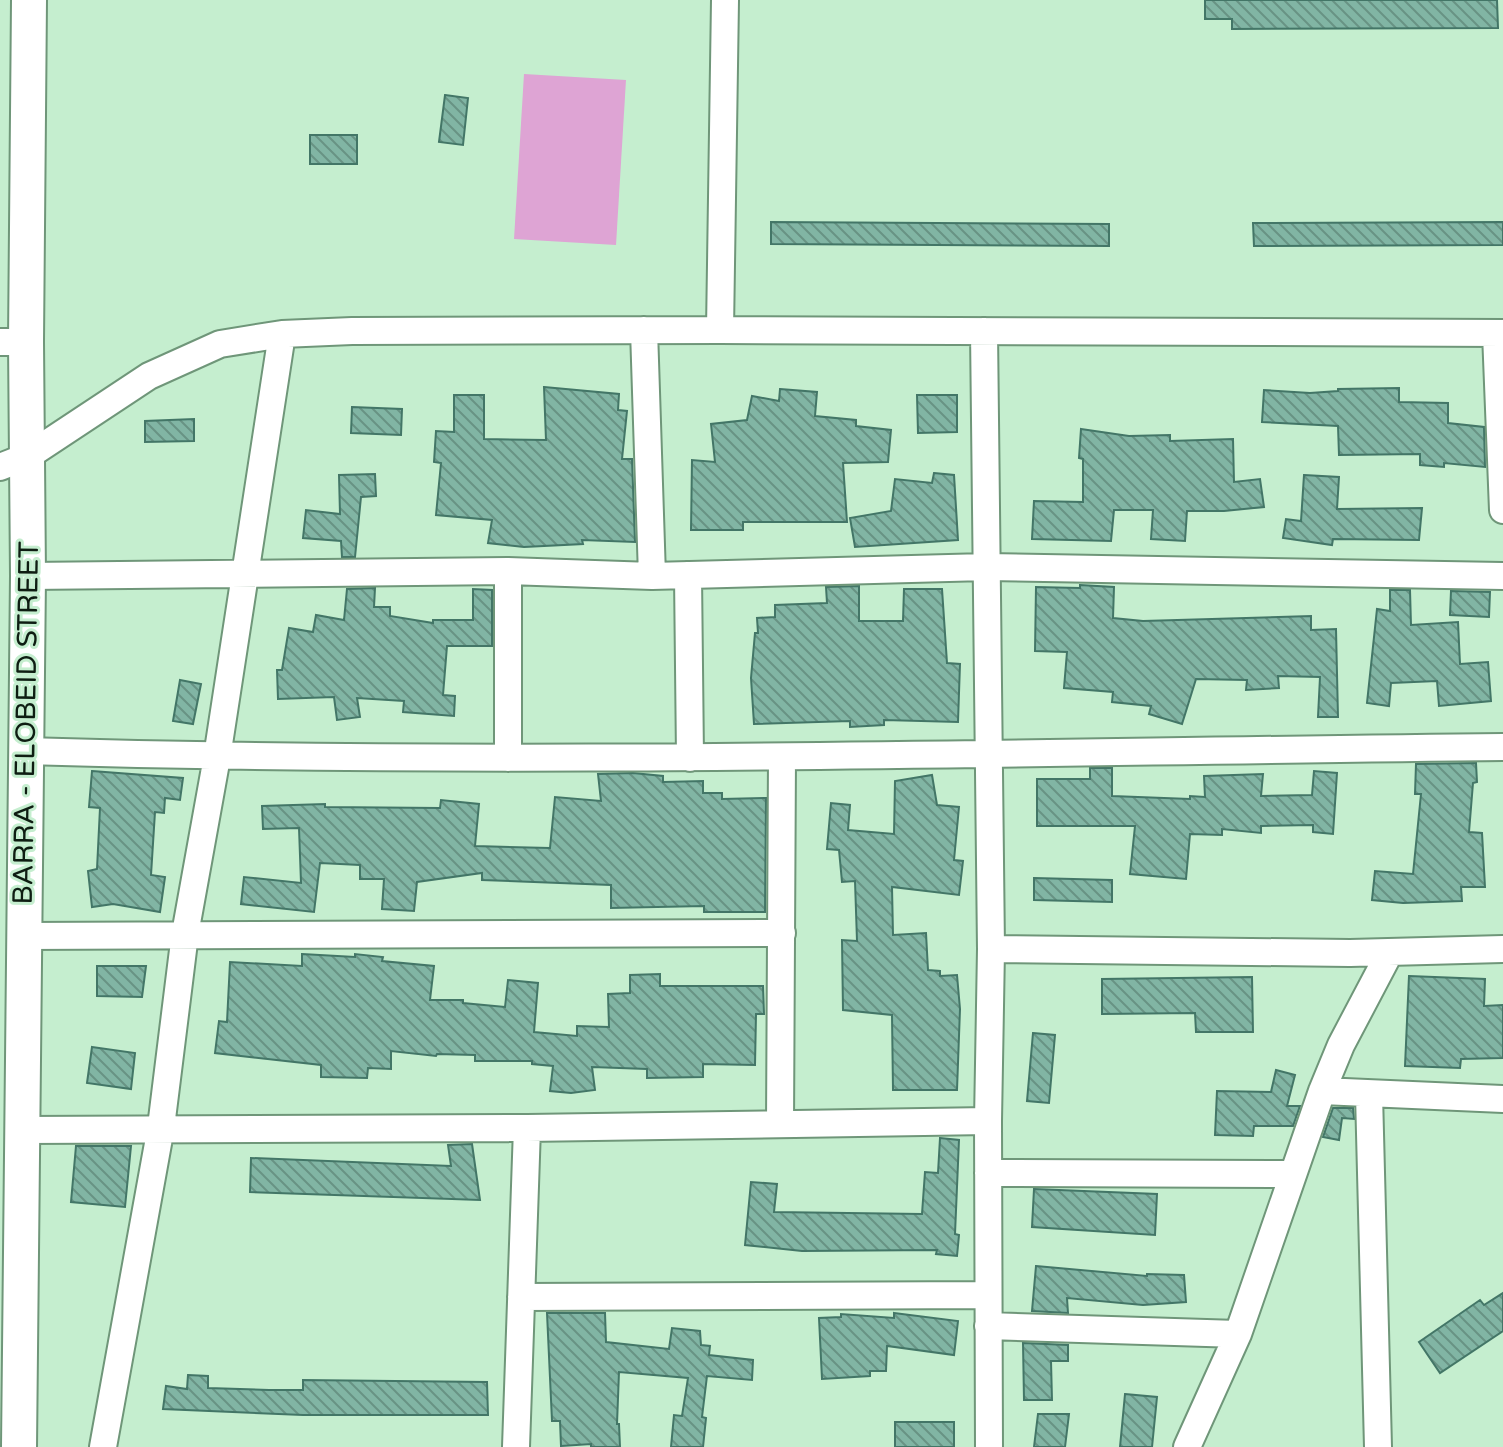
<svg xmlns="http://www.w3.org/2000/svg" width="1503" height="1447" font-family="'Varela Round',sans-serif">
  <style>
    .grass { fill: #dea4d4 }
    .building { fill: url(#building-back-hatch); stroke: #437667; stroke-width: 2 }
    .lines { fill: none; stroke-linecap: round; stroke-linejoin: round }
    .minor-casing { stroke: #6f9679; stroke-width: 30 }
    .major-casing { stroke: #6f9679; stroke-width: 38 }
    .minor { stroke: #fff; stroke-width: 26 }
    .major { stroke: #fff; stroke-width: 34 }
    .labels { text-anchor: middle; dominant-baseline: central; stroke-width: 6; stroke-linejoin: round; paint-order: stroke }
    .street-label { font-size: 28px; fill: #0e1d12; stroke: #c5eecf }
  </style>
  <defs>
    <pattern id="building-back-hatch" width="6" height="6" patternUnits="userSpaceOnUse" patternTransform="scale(2)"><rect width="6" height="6" fill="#81b5a4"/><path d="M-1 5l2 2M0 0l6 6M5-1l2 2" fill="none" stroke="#689384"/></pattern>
  </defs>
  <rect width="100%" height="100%" fill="#c5eecf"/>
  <path class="grass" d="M 524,74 L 626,80 L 616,245 L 514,239 Z"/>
  <path class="building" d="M 1205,0 L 1497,0 L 1498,28 L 1232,29 L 1232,19 L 1205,19 Z
    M 445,95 L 468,98 L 463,145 L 439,142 Z
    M 310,135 L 357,135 L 357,164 L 310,164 Z
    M 771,222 L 1109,224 L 1109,246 L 771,244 Z
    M 1503,222 L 1503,245 L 1254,246 L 1253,223 Z
    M 544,387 L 619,394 L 618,410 L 627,411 L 622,459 L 632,459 L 635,542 L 582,540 L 583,544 L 524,547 L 488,543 L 492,520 L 436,515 L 441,463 L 434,462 L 436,431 L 454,432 L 454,395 L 484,395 L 484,439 L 546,440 Z
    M 1399,388 L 1399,402 L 1448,403 L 1448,423 L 1484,427 L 1485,467 L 1444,463 L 1444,467 L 1420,465 L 1420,454 L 1339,455 L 1338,426 L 1262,422 L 1264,390 L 1310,393 L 1338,391 L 1338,389 Z
    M 780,389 L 817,392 L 815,416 L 856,420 L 856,426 L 891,430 L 888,462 L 843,463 L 847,522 L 743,522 L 743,530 L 691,530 L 692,460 L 715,462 L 711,424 L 747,420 L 752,396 L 779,401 Z
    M 917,395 L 957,395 L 957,432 L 918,433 Z
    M 352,407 L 402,409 L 401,435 L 351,433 Z
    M 194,419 L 194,441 L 145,442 L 145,421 Z
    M 1081,429 L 1129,436 L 1170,435 L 1170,441 L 1233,439 L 1234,482 L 1260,479 L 1264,507 L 1224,511 L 1187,511 L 1185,541 L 1151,539 L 1153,510 L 1114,510 L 1111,541 L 1032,539 L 1034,501 L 1083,502 L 1083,459 L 1079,458 Z
    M 934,473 L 954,475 L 958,540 L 855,547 L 850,518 L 891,511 L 895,479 L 932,483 Z
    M 375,474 L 376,496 L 361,497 L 355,557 L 342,557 L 341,541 L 303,538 L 306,510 L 340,514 L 339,475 Z
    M 1304,475 L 1339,477 L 1337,509 L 1422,508 L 1419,540 L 1333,539 L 1332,545 L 1283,538 L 1286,519 L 1301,521 Z
    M 1080,585 L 1114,587 L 1113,618 L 1143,621 L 1311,616 L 1311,630 L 1336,629 L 1338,717 L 1318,717 L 1320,677 L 1278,676 L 1279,688 L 1246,690 L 1247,680 L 1196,679 L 1182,724 L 1149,714 L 1151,706 L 1112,702 L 1113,692 L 1064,688 L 1067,652 L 1035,651 L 1036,587 L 1080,588 Z
    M 859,586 L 859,621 L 903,621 L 904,589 L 942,589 L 947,663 L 960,664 L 958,722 L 884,720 L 884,725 L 850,727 L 850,721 L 754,724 L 751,678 L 755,633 L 758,633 L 757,618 L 775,617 L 775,605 L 827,603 L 826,587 Z
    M 375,588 L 374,607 L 390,607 L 390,616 L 433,623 L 433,620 L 473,620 L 473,589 L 492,590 L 492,646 L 447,646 L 443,695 L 455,696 L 454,716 L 403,712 L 404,701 L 357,698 L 360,717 L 337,720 L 334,697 L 278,699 L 277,670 L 282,670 L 289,628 L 313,632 L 316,615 L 344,620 L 347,589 Z
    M 1390,590 L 1410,590 L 1411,625 L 1458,622 L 1460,664 L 1488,662 L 1491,701 L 1439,706 L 1437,681 L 1391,683 L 1389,706 L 1367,703 L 1377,609 L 1390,611 Z
    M 1451,591 L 1490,592 L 1489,617 L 1450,615 Z
    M 180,680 L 201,684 L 193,724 L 173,721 Z
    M 1476,763 L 1477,782 L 1473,783 L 1469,832 L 1482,833 L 1485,887 L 1461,887 L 1462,901 L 1403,903 L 1372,900 L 1375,871 L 1413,874 L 1421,794 L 1415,794 L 1416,764 Z
    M 1090,768 L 1112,768 L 1112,796 L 1190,799 L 1190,796 L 1205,797 L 1204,776 L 1263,774 L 1261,796 L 1312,795 L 1314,771 L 1337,773 L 1333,834 L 1313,832 L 1313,825 L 1261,826 L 1261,833 L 1222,829 L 1222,835 L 1190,834 L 1186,879 L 1130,874 L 1135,826 L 1037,826 L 1037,779 L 1090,779 Z
    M 92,771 L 183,778 L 180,800 L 165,798 L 164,813 L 155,812 L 151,875 L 165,877 L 160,912 L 113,904 L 92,907 L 88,871 L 97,869 L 100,808 L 89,807 Z
    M 633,773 L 663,776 L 663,782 L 703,781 L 703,793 L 722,793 L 722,799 L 766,798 L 765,912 L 704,912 L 704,906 L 611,908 L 611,885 L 482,880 L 482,873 L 417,882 L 414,911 L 382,909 L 384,879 L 360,879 L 360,865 L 320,863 L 314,912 L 241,904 L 244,877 L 301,883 L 299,828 L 263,829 L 262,806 L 325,804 L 325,807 L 440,808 L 441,800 L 479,804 L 475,846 L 550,848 L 555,797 L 601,801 L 598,774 Z
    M 932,775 L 937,805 L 959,807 L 954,860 L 963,861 L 959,895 L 892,887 L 893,935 L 926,933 L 928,970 L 940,971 L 940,976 L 957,975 L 960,1009 L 957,1090 L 893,1090 L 892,1015 L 843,1010 L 842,940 L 857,941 L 855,881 L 842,882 L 839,850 L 827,849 L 831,803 L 850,805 L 848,830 L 894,834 L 895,781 Z
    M 1034,878 L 1112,880 L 1112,902 L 1034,900 Z
    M 302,954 L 355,957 L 355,954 L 383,957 L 382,961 L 434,966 L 430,1000 L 463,1000 L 463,1003 L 505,1007 L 508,980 L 538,983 L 534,1032 L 577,1036 L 577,1026 L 609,1027 L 608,994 L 630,993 L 630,975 L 660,974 L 660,986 L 763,986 L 764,1014 L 756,1014 L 755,1065 L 703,1064 L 703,1077 L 647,1078 L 647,1069 L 592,1067 L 595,1090 L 571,1093 L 550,1091 L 553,1066 L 532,1064 L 532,1061 L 475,1061 L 475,1055 L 437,1054 L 436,1056 L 391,1051 L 391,1069 L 368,1068 L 367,1078 L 321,1077 L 321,1065 L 215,1053 L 219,1021 L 227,1022 L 230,962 L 302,966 Z
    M 97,966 L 146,966 L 142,997 L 97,996 Z
    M 1409,976 L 1485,979 L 1484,1006 L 1503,1005 L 1503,1058 L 1461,1059 L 1460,1068 L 1405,1066 Z
    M 1252,977 L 1253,1032 L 1196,1032 L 1195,1013 L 1102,1014 L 1102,979 Z
    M 1033,1033 L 1055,1035 L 1049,1103 L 1027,1101 Z
    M 92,1047 L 135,1053 L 131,1089 L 87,1083 Z
    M 1276,1070 L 1295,1075 L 1287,1106 L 1300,1106 L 1293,1126 L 1254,1126 L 1253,1136 L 1215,1135 L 1217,1091 L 1271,1092 Z
    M 1333,1108 L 1353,1108 L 1354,1119 L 1342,1118 L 1339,1140 L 1323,1137 Z
    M 940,1138 L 959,1140 L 955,1234 L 959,1235 L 957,1256 L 936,1254 L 937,1250 L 802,1251 L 745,1245 L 751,1182 L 777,1184 L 774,1212 L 922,1214 L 925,1172 L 938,1173 Z
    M 472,1144 L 480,1200 L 250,1192 L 251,1158 L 451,1166 L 448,1145 Z
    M 76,1146 L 131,1146 L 125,1207 L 71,1202 Z
    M 1034,1189 L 1157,1194 L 1155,1235 L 1032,1227 Z
    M 1036,1266 L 1147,1276 L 1147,1274 L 1184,1275 L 1186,1302 L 1143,1305 L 1067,1298 L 1068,1313 L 1032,1311 Z
    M 1503,1293 L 1503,1331 L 1440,1373 L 1419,1342 L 1480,1300 L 1484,1305 Z
    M 547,1313 L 605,1313 L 606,1342 L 669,1349 L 672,1328 L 700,1331 L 701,1345 L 710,1346 L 709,1355 L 753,1360 L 752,1380 L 707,1376 L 702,1417 L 706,1418 L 703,1447 L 671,1447 L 674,1415 L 682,1416 L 688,1378 L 619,1372 L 617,1424 L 619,1424 L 620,1447 L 591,1447 L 591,1444 L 561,1446 L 560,1421 L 552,1421 Z
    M 894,1313 L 958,1321 L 954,1355 L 887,1346 L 886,1371 L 870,1371 L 870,1376 L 822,1379 L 819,1318 L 841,1317 L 841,1314 L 894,1318 Z
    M 1023,1343 L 1068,1345 L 1068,1361 L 1051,1361 L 1052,1400 L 1024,1400 Z
    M 188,1375 L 208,1376 L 208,1388 L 269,1390 L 303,1390 L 303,1380 L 487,1382 L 488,1415 L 303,1415 L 163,1409 L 166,1386 L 187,1389 Z
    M 1125,1394 L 1157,1397 L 1152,1447 L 1120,1447 Z
    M 1038,1414 L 1069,1414 L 1065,1447 L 1034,1447 Z
    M 895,1422 L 954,1422 L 954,1447 L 895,1447 Z"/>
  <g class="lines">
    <g class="minor-casing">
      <path id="minor" d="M 644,330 L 652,576
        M 720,330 L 725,0
        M 984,331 L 991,949 L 988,1121 L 989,1447
        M 1496,333 L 1503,510
        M 0,342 L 26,342
        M 0,467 L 28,456 L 149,376 L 220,344 L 282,334 L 352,331 L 720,330 L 1503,333
        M 508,571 L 508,758
        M 688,575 L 690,758
        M 28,576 L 508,571 L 652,576 L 986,567 L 1503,576
        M 25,751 C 518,766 1010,752 1503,747
        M 24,936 L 782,933
        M 991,949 L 1350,953 L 1503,949
        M 1322,1091 L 1503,1099
        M 1369,1094 L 1378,1447
        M 780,1124 L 782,758
        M 24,1130 L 527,1128 L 988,1121
        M 988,1173 L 1293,1174
        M 521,1297 L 987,1295
        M 988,1326 L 1238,1334
        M 103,1447 L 161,1127 L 185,934 L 217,757 L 282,334
        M 516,1447 L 527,1128
        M 1187,1447 L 1238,1334 L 1322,1091 L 1341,1045 L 1390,952"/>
    </g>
    <g class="major-casing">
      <path id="major" d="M 19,1447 L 28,576 L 26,342 L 29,0"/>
    </g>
    <use href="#minor" class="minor"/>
    <use href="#major" class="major"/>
  </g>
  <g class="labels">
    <g class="street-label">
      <text transform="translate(26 723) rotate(-89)">BARRA - ELOBEID STREET</text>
    </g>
  </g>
</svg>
